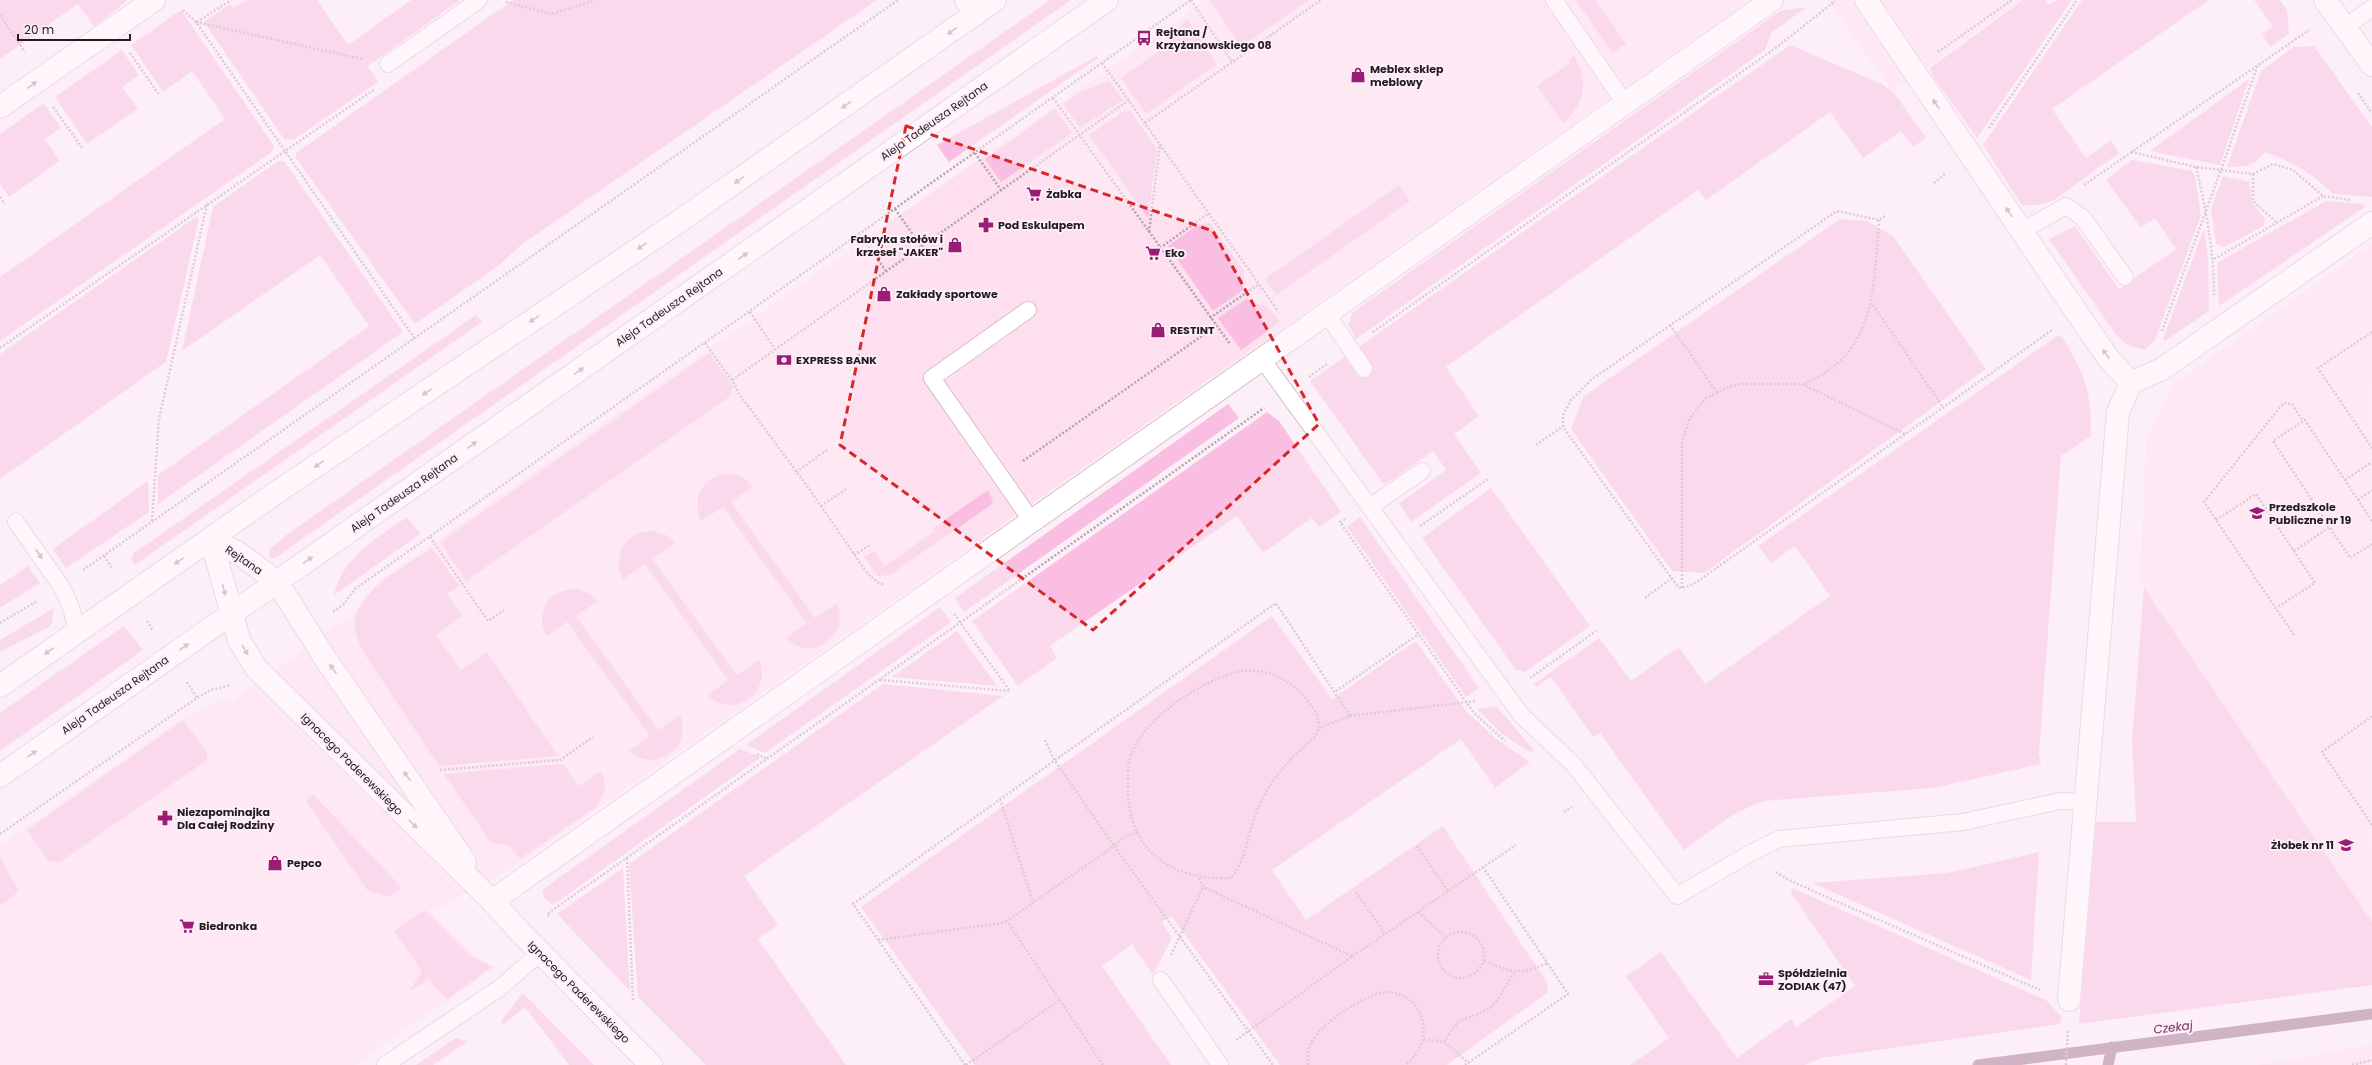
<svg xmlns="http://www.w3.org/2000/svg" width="2372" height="1065" font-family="Poppins,sans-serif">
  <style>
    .built { fill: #fddfef }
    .green { fill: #f9bee1 }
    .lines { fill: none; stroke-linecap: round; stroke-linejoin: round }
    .stream { stroke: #9a6e88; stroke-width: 11 }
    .lane-casing { stroke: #d6c0cc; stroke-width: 18 }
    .street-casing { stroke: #d6c0cc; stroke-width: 24 }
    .secondary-casing { stroke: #d6c0cc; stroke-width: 24 }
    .path { stroke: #b1a5ac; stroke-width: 2.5; stroke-dasharray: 2 2; stroke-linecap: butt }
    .lane { stroke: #fff; stroke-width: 16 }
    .street { stroke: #fff; stroke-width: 22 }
    .secondary { stroke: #fff; stroke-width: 22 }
    .oneway { fill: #9c989b }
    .marked { fill: none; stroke: #d62828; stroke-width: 3; stroke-dasharray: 8 5; stroke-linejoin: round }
    .labels { text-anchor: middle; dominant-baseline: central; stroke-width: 4; stroke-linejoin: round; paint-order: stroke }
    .poi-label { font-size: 11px; font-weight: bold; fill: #231b20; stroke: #fdeff7; text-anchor: start }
    .street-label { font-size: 11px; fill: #231b20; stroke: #fdeff7 }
    .water-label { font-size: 12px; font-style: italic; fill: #77315f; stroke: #fdeff7 }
  </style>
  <rect width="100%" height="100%" fill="#fdeff7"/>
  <path class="built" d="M 1206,0 L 1750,0 L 513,868 L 431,913 L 473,954 L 495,967 L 354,1065 L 0,1065 L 0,846 L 179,721 L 220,701 L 233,701 L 354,613 L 380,580 Z
    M 1827,0 L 2021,0 L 1893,91 Z
    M 2372,244 L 2371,691 L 2372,922 L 2140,582 L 2146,444 L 2157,416 L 2174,384 Z
    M 2372,1045 L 2372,1065 L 2258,1065 Z"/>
  <path class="green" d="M 0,0 L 128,0 L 94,27 L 78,4 L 0,59 Z
    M 246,0 L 317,0 L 348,45 L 411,0 L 460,0 L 368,66 L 378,82 L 293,140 L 284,139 L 204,22 L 230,4 L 233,8 Z
    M 513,0 L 877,0 L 521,245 L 498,266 L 415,324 L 296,158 L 296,153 Z
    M 1050,0 L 1071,0 L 275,558 L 270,558 L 269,550 L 285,536 Z
    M 1210,0 L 1309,0 L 1241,47 Z
    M 1576,0 L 1595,0 L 1626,44 L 1612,53 Z
    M 2023,0 L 2046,0 L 2049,5 L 2057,0 L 2072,0 L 1977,138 L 1932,75 L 1930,68 Z
    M 2082,0 L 2209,0 L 2052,109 L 2086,158 L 2111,140 L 2119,153 L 2054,200 C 2042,205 2033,207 2021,204 L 1983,145 Z
    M 2254,0 L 2280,0 L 2287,10 L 2289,34 L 2270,47 L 2262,34 L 2273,27 Z
    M 1807,7 L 1771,33 L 1765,50 L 1356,339 L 1348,325 L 1353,312 L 1780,11 Z
    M 181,10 L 274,146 L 272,152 L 0,341 L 0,277 L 225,119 L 192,71 L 163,92 L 131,45 Z
    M 1187,19 L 1217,64 L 1146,114 L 1121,78 L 1161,50 Z
    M 1790,45 L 1882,84 L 1895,94 L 1926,138 L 1913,147 L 1901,131 L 1863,158 L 1830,112 L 1706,200 L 1698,190 L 1446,367 L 1479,416 L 1454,434 L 1481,473 L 1411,522 L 1399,503 L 1446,470 L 1433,451 L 1384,485 L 1310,381 Z
    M 2314,46 L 2372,127 L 2372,197 L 2333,194 C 2313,174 2292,162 2265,152 C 2255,166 2244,167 2227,167 L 2261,71 L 2294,47 Z
    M 122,50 L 139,75 L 122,87 L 138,109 L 87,144 L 55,97 Z
    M 1097,56 L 1098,58 L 949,162 L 937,145 Z
    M 1574,56 C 1589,81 1585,105 1563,123 L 1537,86 L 1570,63 L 1569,60 Z
    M 2249,79 L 2220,165 L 2150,151 Z
    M 1109,81 L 1123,100 L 1080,128 L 1063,104 L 1081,92 Z
    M 44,103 L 61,128 L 45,139 L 60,161 L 9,197 L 0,184 L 0,134 Z
    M 1055,109 L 1072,133 L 1001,182 L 985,159 Z
    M 1124,111 L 1130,111 L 1157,149 L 1148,218 L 1089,135 Z
    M 2132,160 L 2192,171 L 2195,176 L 2201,215 L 2155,340 L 2145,350 L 2128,345 L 2117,336 L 2049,239 L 2075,226 L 2119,289 L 2176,249 L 2155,218 L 2141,228 L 2106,180 Z
    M 278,161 L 284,161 L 403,332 L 158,504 L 158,475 L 369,326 L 320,255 L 182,351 L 213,207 Z
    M 2223,176 L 2249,182 L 2252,202 L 2265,219 L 2264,226 L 2224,247 L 2216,244 L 2211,209 Z
    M 1399,185 L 1410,201 L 1276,295 L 1265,279 Z
    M 2326,201 L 2363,204 L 2365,207 L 2219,306 L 2217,263 Z
    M 196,217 L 199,219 L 166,362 L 0,479 L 0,354 Z
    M 1840,219 L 1867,221 L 1893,236 L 1986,369 L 1704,573 L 1672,571 L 1571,429 L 1584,396 Z
    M 1210,223 L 1244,271 L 1243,290 L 1213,311 L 1168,246 L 1199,224 Z
    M 2204,228 L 2208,256 L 2209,311 L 2165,341 L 2163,339 Z
    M 1246,299 L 1268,307 L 1280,322 L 1241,350 L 1218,318 Z
    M 476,315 L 482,322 L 135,565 L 131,559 L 134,553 Z
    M 2057,336 L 2062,337 C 2086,376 2091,389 2091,436 L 2061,456 L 2039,754 L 2041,764 L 1933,788 L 1763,801 L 1734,814 L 1684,850 L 1600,733 L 1593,737 L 1551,677 L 1536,687 L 1534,684 L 1599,638 L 1631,681 L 1679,647 L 1705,684 L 1830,596 L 1795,546 L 1771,563 L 1758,546 Z
    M 709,353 L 733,387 L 729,397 L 466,581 L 440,542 Z
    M 1228,404 L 1239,418 L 964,612 L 955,598 Z
    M 1267,412 L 1279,421 L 1341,512 L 1319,527 L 1312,518 L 1263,553 L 1237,516 L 1050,646 L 1057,658 L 1018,686 L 972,621 Z
    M 732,474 L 744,478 L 753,486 L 731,502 L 815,618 L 837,603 C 851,635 811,664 786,638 L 807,623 L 723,507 L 701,521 C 690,497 705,473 732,474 Z
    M 148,481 L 149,512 L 66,568 L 53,549 Z
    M 1491,488 L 1590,626 L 1525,672 L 1516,670 L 1422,538 Z
    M 988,490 L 993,501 L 991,505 L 890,575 L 878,576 L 864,557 L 874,551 L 885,566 L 935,531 L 933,528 Z
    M 407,517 L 420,534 L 334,595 C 343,556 377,538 407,517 Z
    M 1360,517 L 1479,688 L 1466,697 L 1347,527 Z
    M 654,531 L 666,535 L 675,543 L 652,559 L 737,675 L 759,660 C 773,692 733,721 708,695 L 728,680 L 645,564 L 623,579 C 611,555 627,530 654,531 Z
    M 432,548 L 459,586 L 447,594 L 462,616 L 436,635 L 461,670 L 487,652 L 558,756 L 439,766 L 362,650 C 360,643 356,636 355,629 C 350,594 408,564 432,548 Z
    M 28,566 L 40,583 L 0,608 L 0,585 Z
    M 2144,588 L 2372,922 L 2372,985 L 2079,1024 L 2096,822 L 2136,822 L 2132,740 Z
    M 577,589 L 588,593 L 598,601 L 576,616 L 658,730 L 680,715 C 693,748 655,774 629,751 L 650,736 L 567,622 L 546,636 C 534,612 550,588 577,589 Z
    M 940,607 L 951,622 L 765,753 L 746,745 Z
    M 54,608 L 52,623 L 47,628 L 0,652 L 0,640 Z
    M 1272,616 L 1332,699 L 1416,641 L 1465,710 L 1495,738 L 1530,762 L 1495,788 L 1461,739 L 1272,870 L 1306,920 L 1443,826 L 1547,982 L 1548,992 L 1447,1065 L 1280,1065 L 1171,916 L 1162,922 L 1172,938 L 1153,975 L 1132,944 L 1102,966 L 1171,1065 L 975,1065 L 861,907 Z
    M 124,626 L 143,650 L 0,751 L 0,713 Z
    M 957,631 L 997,686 L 892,677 Z
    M 883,684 L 1003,696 L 744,876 L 778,925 L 758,939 L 846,1065 L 706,1065 L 638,997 L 629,864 Z
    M 1496,706 L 1534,750 L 1531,753 L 1502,734 L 1477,709 Z
    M 183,720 L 207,753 L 207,760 L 60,862 L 47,860 L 27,830 Z
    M 740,749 L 761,757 L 553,905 L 545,899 L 542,890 Z
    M 563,764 L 579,786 L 601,771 C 607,786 606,794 596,807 L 520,859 L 510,846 L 491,843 L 444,774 Z
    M 313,794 L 402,888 L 389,897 L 367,890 L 306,801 Z
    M 2039,852 L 2031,980 L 1812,883 L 1947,873 Z
    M 0,857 L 18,889 L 17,893 L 0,906 Z
    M 623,868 L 630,991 L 557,914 Z
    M 1792,888 L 2046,1000 L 2062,1017 L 2060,1024 L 1821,1058 L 1805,1065 L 1630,1065 L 1669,1038 L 1626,976 L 1661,952 L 1737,1058 L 1791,1019 L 1796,1027 L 1855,986 L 1791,893 Z
    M 425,910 L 471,956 L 492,967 L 447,1000 L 429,979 L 409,992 L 422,971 L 394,931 Z
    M 523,993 L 594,1065 L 569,1065 L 525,1007 L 503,1025 L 501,1021 Z
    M 456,1038 L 467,1042 L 433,1065 L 416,1065 Z"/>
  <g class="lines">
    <path class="stream" d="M 1978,1065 L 2372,1014
      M 2108,1065 L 2112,1047"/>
    <g class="lane-casing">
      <path id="lane" d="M 1554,0 L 1624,102
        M 2345,27 L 2372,8
        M 388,64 L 479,0
        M 2022,231 L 2066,206 L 2083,218 L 2125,277
        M 1028,310 L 932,378 L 1031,520
        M 1327,314 L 1364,369
        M 1262,359 L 1522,716 L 1573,764 L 1677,896 L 1749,854 L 1779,839 L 1963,822 L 2060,801 L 2084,802
        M 1370,507 L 1422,471
        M 16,522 L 61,586 L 71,607 L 77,632
        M 1161,980 L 1220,1065
        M 385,1065 L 501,987 L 540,953"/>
    </g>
    <g class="street-casing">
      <path id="street" d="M 966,0 L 976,14
        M 1866,0 L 2077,313 L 2109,359 L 2131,383
        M 2325,0 L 2372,65
        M 0,107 L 154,0
        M 492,901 L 1772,0
        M 2069,1000 L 2118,412 L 2131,383 L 2162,369 L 2372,223"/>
    </g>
    <g class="secondary-casing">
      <path id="secondary" d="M 211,539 L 239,640 L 256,668 L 492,901 L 521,933 L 651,1065
        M 211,539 L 240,554 L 277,582 L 325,658 L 465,862
        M 0,686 L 280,490 L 674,225 L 995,0
        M 0,776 L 1107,0"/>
    </g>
    <path class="path" d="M 1191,0 L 1232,62
      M 506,2 L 552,14 L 595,0
      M 183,10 L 196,22 L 415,339
      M 0,15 L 25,52
      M 196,22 L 362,59
      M 197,22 L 231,0
      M 1938,52 L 2012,0
      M 130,53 L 160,96
      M 1102,63 L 1278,311
      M 2358,93 L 2372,113
      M 1053,98 L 1230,344
      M 53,107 L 83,149
      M 1145,123 L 1321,0
      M 1989,128 L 2077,0
      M 2131,152 L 2196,167 L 2253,174 L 2273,164 L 2293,170 L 2323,196 L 2350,200
      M 975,153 L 1001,190
      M 2196,167 C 2206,210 2214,251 2214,295
      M 2253,174 L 2253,201 L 2276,222
      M 1934,183 L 1946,173
      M 2084,185 L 2309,30
      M 0,197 L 5,204
      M 895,209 L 921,246
      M 1885,216 L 1879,220 L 1837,211 L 1592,379 L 1571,400 L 1563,415 L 1563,427 L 1678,587 L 1682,588 L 1694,584 L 2052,330
      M 1149,232 L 1160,144
      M 859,234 L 886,271
      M 1160,248 L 1209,213
      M 2214,259 L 2323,196
      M 1873,305 L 1943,407
      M 750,312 L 775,349
      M 1210,318 L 1259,284
      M 1670,325 L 1717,392
      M 2162,331 L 2221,170 L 2258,64
      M 1373,332 L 1777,47 L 1835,1
      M 2372,332 L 2318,368 L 2372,448
      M 705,343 L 737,388 L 737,391 L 810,490 L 867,573 L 877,582 L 885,585
      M 0,348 L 375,89
      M 1309,377 L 1327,364
      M 732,380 L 1129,100
      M 1803,384 C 1878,354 1873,287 1879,220
      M 1536,445 L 1562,427
      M 1023,461 L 1216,326
      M 796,472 L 827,450
      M 2345,480 L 2372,462
      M 2358,500 L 2372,490
      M 821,506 L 848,488
      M 1345,519 L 1340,522 L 1474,713 L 1505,741
      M 2216,520 L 2256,494 L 2315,583 L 2276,608
      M 152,521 L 159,419 L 207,204
      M 2372,521 L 2305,420 L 2273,441 L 2350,558 L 2372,544
      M 1420,526 L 1488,479
      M 430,537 L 488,621 L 504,610
      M 2294,551 L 2330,527
      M 854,555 L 870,545
      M 104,556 L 113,569
      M 83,570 L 898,0
      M 1682,588 L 1682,441 L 1690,418 L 1706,398 L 1728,387 L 1741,384 L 1802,384 L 1905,434
      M 1645,598 L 1672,578
      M 333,612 L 344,604 L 355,589 L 1191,0
      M 954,614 L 1010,691
      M 147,621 L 153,631
      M 0,623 L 37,601
      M 2294,635 L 2204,502 L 2281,406 L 2285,403 L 2292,404 L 2303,421
      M 1241,671 C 1271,668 1294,682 1311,705 C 1318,715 1322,725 1315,737 C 1286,762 1269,780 1255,816 C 1247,838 1246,860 1231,878 C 1173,881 1129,852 1128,791 C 1128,779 1127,766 1131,755 C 1145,716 1203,680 1241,671 Z
      M 1530,678 L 1596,631
      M 880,680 L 1009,691
      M 187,682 L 197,698
      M 1336,691 L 1419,634
      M 1350,716 L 1476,701
      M 2372,716 L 2322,752 L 2372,825
      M 1045,740 L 1055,761 L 1114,846 L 1123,838 L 1137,832
      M 757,754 L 767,759
      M 440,770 L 560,760 L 593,737
      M 1000,799 L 1033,902
      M 1564,812 L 1572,807
      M 0,834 L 197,698 L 211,690 L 231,685
      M 1417,846 L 1448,891
      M 627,858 L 633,1002
      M 1776,872 L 1787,879 L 1831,899 L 2040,990
      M 1199,878 L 1203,887 L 1352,956
      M 1356,892 L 1385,934
      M 1418,912 L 1446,937
      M 549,916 L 547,914 L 1264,408
      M1438 955a23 23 0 1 1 46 0a23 23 0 1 1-46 0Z
      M 878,940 L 1002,923 L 1007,921
      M 1171,955 L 1203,887
      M 1484,961 C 1510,971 1520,977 1547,963
      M 1424,1039 L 1444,1042 L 1469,1063
      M 1236,1040 L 1353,956 L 1516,845
      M 1444,1042 C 1461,1013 1461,1023 1486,1010 C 1499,1003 1506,984 1514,973
      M 965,1065 L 853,904 L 1276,603 L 1350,716 L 1323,726 L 1319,730
      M 966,1065 L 1060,1000
      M 1103,1065 L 1007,921 L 1114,846 L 1273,1065
      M 1308,1065 C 1307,1057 1308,1049 1312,1041 C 1321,1024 1370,990 1389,992 C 1428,996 1435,1044 1405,1065
      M 1465,1065 L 1568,994 L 1483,867
      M 2066,1065 L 2068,1031
      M 2352,1065 L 2372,1060"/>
    <use href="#lane" class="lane"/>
    <use href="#street" class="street"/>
    <use href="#secondary" class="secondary"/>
  </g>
  <defs><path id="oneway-solid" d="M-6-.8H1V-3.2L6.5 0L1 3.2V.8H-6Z"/></defs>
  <g class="oneway">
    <use href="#oneway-solid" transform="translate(952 31) rotate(145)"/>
    <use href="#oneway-solid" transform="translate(32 85) rotate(-35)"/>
    <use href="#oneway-solid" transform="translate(1936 104) rotate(-124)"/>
    <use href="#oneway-solid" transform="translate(846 105) rotate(145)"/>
    <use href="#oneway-solid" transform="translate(739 180) rotate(145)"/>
    <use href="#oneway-solid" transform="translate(2009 212) rotate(-125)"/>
    <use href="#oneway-solid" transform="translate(642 246) rotate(146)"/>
    <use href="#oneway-solid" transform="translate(743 256) rotate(-35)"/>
    <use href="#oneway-solid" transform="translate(534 319) rotate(146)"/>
    <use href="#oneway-solid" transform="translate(2106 354) rotate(-126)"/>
    <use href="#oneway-solid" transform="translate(579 371) rotate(-35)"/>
    <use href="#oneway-solid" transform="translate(427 392) rotate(146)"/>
    <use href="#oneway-solid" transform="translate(472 445) rotate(-35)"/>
    <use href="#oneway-solid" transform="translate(319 464) rotate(146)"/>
    <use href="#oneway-solid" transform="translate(39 554) rotate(55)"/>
    <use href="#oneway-solid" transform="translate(308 560) rotate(-35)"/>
    <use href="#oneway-solid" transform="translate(179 561) rotate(145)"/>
    <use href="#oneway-solid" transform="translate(224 590) rotate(75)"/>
    <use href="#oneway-solid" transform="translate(184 647) rotate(-35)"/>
    <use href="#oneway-solid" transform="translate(245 650) rotate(59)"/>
    <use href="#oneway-solid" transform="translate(49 651) rotate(145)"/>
    <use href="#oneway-solid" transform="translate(333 669) rotate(-125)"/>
    <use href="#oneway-solid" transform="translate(32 754) rotate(-35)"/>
    <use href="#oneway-solid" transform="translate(407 776) rotate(-125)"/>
    <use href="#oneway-solid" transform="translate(413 824) rotate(44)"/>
  </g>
  <path d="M0 0H2372V1065H0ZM 906,126 L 1213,231 L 1319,424 L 1093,630 L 840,445 Z" fill="#fdeff7" fill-opacity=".55" fill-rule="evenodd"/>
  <path class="marked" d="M 906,126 L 1213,231 L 1319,424 L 1093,630 L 840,445 Z"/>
  <defs>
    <g id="bus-bare" transform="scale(1.2)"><path d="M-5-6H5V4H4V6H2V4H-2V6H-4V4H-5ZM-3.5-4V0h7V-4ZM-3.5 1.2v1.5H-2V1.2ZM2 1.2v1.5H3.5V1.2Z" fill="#991d75" stroke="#fdeff7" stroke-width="2.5" paint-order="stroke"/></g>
    <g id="shop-bare" transform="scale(1.2)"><path d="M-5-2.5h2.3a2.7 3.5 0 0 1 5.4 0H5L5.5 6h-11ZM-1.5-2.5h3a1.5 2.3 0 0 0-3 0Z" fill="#991d75" stroke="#fdeff7" stroke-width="2.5" paint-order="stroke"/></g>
    <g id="supermarket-bare" transform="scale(1.2)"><path d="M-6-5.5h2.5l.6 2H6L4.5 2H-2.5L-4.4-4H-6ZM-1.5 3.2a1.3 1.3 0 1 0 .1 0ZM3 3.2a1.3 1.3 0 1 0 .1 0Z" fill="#991d75" stroke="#fdeff7" stroke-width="2.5" paint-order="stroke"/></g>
    <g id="pharmacy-bare" transform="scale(1.2)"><path d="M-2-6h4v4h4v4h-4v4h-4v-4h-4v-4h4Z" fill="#991d75" stroke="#fdeff7" stroke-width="2.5" paint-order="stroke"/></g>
    <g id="bank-bare" transform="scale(1.2)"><path d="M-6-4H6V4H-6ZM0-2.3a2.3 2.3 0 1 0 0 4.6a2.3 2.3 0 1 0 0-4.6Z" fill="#991d75" stroke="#fdeff7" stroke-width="2.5" paint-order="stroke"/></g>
    <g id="school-bare" transform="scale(1.2)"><path d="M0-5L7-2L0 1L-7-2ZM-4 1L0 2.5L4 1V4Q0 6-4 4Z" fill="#991d75" stroke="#fdeff7" stroke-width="2.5" paint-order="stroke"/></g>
    <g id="office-bare" transform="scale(1.2)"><path d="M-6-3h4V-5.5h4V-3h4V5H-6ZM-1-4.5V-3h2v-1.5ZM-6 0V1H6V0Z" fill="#991d75" stroke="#fdeff7" stroke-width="2.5" paint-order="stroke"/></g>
  </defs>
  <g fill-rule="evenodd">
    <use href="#bus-bare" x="1144" y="38"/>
    <use href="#shop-bare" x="1358" y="75"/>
    <use href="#supermarket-bare" x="1034" y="194"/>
    <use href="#pharmacy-bare" x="986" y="225"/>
    <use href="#shop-bare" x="955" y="245"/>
    <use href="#supermarket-bare" x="1153" y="253"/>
    <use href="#shop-bare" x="884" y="294"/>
    <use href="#shop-bare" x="1158" y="330"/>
    <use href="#bank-bare" x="784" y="360"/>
    <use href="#school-bare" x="2257" y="513"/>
    <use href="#pharmacy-bare" x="165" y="818"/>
    <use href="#school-bare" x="2346" y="845"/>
    <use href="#shop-bare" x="275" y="863"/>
    <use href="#supermarket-bare" x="187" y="926"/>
    <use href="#office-bare" x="1766" y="979"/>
  </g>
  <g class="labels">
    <g class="poi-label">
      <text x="1156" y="32">Rejtana /<tspan x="1156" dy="13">Krzyżanowskiego 08</tspan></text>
      <text x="1370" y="69">Meblex sklep<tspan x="1370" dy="13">meblowy</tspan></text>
      <text x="1046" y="194">Żabka</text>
      <text x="998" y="225">Pod Eskulapem</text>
      <text x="943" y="239" text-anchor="end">Fabryka stołów i<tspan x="943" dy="13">krzeseł "JAKER"</tspan></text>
      <text x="1165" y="253">Eko</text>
      <text x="896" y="294">Zakłady sportowe</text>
      <text x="1170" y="330">RESTINT</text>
      <text x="796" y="360">EXPRESS BANK</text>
      <text x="2269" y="507">Przedszkole<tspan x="2269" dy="13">Publiczne nr 19</tspan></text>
      <text x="177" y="812">Niezapominajka<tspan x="177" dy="13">Dla Całej Rodziny</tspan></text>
      <text x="2334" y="845" text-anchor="end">Żłobek nr 11</text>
      <text x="287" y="863">Pepco</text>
      <text x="199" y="926">Biedronka</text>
      <text x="1778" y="973">Spółdzielnia<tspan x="1778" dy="13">ZODIAK (47)</tspan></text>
    </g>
    <g class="street-label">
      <text transform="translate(934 121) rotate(-35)">Aleja Tadeusza Rejtana</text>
      <text transform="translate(669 307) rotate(-35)">Aleja Tadeusza Rejtana</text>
      <text transform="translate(404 493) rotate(-35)">Aleja Tadeusza Rejtana</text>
      <text transform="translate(244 560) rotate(34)">Rejtana</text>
      <text transform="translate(115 695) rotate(-35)">Aleja Tadeusza Rejtana</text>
      <text transform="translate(352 764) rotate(45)">Ignacego Paderewskiego</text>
      <text transform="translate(579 992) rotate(45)">Ignacego Paderewskiego</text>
    </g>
    <g class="water-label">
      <text transform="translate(2173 1027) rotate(-7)">Czekaj</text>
    </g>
  </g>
  <path d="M18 34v6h112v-6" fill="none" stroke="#231b20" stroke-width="2"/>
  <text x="24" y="34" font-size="12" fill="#231b20" stroke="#fdeff7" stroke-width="3" paint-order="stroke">20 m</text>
</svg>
